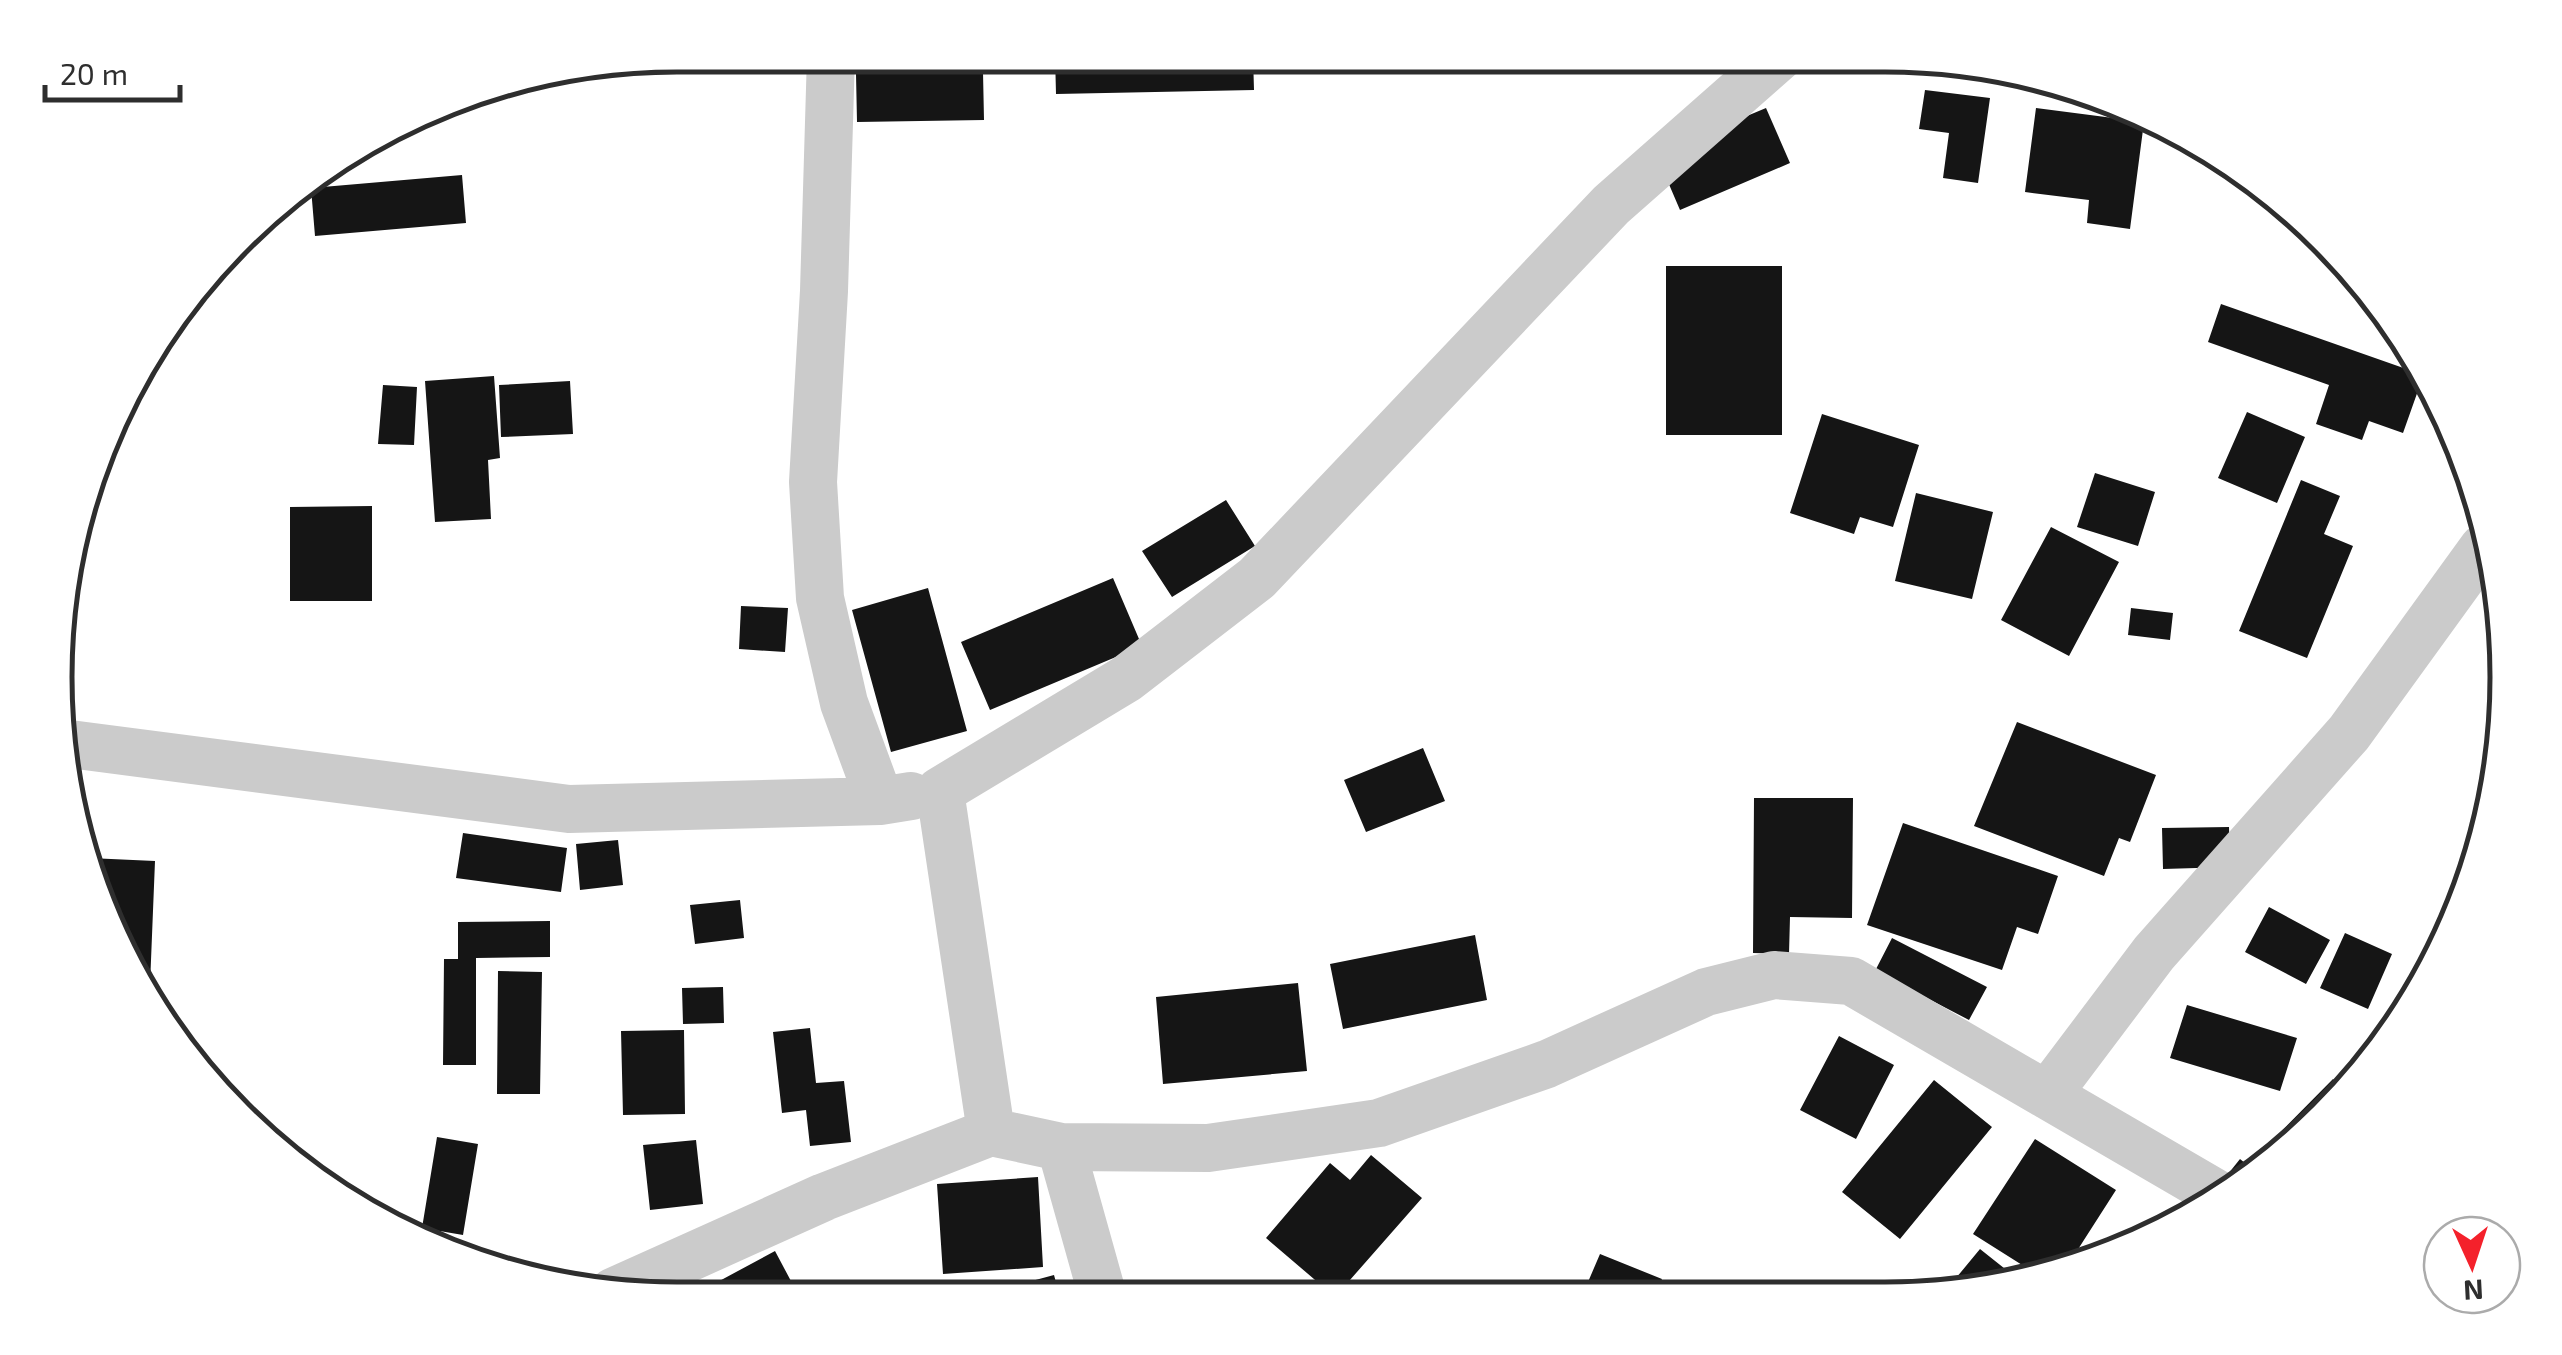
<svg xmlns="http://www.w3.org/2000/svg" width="2562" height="1355" font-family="'Exo 2',sans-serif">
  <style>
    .building { fill: #151515 }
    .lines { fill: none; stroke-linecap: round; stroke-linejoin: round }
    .minor { stroke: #cbcbcb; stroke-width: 48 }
    .rim { fill: none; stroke: #2e2e2e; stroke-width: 5 }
  </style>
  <rect width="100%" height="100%" fill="#fff"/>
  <path class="building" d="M 1055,55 L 1253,56 L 1254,90 L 1056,94 Z
    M 1300,56 L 1431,56 L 1431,66 L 1300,69 Z
    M 983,72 L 984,120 L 857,122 L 856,74 Z
    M 1925,90 L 1990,98 L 1978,183 L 1943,178 L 1949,133 L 1919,129 Z
    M 1766,108 L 1790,163 L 1680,210 L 1656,154 Z
    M 2036,108 L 2144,122 L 2130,229 L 2087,223 L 2089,200 L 2025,192 Z
    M 462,175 L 466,223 L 315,236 L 311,188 Z
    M 1666,266 L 1782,266 L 1782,435 L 1666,435 Z
    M 2221,304 L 2412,371 L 2420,385 L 2403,433 L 2369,421 L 2362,440 L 2316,424 L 2329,385 L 2208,342 Z
    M 494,376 L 500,458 L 488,460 L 491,519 L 435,522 L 425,381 Z
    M 570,381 L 573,434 L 501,437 L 499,385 Z
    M 383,385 L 417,387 L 414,445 L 378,444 Z
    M 2247,412 L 2305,437 L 2277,503 L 2218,478 Z
    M 1822,414 L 1919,445 L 1893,527 L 1860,517 L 1854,534 L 1790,513 Z
    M 2095,473 L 2155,492 L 2138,546 L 2077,527 Z
    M 2301,480 L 2340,496 L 2324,534 L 2353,546 L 2307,658 L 2239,631 Z
    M 1916,493 L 1993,512 L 1972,599 L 1895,581 Z
    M 1226,500 L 1255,546 L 1172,597 L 1142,551 Z
    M 372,506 L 372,601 L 290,601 L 290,507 Z
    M 2051,527 L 2119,562 L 2069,656 L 2001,620 Z
    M 1113,578 L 1142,646 L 990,710 L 961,642 Z
    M 928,588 L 967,731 L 891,752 L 852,610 Z
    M 741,606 L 788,608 L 785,652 L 739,649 Z
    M 2131,608 L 2173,613 L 2170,640 L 2128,635 Z
    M 65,633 L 67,633 L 68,667 L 61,667 Z
    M 2017,722 L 2156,775 L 2130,842 L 2119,838 L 2104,876 L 1974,826 Z
    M 1423,748 L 1445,801 L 1366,832 L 1344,780 Z
    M 1754,798 L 1853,798 L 1852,918 L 1790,917 L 1789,954 L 1753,953 Z
    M 1903,823 L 2058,876 L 2038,934 L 2017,927 L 2002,970 L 1867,925 Z
    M 2229,827 L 2230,867 L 2163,869 L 2162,828 Z
    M 463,833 L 567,848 L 561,892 L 456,878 Z
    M 618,840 L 623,885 L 580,890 L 576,844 Z
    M 89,858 L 155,861 L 150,985 L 146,985 L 103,916 Z
    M 740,900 L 744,938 L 695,944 L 690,905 Z
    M 2269,907 L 2330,940 L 2306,984 L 2245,952 Z
    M 550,921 L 550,957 L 476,958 L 476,1065 L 443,1065 L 444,959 L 458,959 L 458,922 Z
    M 2345,933 L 2392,954 L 2368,1009 L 2320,988 Z
    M 1475,935 L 1487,1000 L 1343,1029 L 1330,964 Z
    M 1892,938 L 1987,987 L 1969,1020 L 1875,971 Z
    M 498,971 L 542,972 L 540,1094 L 497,1094 Z
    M 1298,983 L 1307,1071 L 1163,1084 L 1156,997 Z
    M 2413,983 L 2422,985 L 2408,1005 Z
    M 723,987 L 724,1023 L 683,1024 L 682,988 Z
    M 2187,1005 L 2297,1038 L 2280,1091 L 2170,1058 Z
    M 810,1028 L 816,1083 L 844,1081 L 851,1142 L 810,1146 L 806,1110 L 782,1113 L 773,1032 Z
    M 684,1030 L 685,1114 L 623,1115 L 621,1031 Z
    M 1839,1036 L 1894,1065 L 1856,1139 L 1800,1110 Z
    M 2333,1079 L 2347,1093 L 2265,1165 L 2256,1157 Z
    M 1934,1080 L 1992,1127 L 1900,1239 L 1842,1192 Z
    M 437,1137 L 478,1144 L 463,1235 L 422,1228 Z
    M 2035,1139 L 2116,1190 L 2066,1268 L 2038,1275 L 1973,1234 Z
    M 696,1140 L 703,1204 L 650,1210 L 643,1145 Z
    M 1371,1155 L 1422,1198 L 1335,1297 L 1266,1238 L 1330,1163 L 1350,1180 Z
    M 2240,1159 L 2256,1172 L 2232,1194 L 2220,1184 Z
    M 1038,1177 L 1043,1267 L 943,1274 L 937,1184 Z
    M 1980,1249 L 2019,1280 L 1966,1295 L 1942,1295 Z
    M 775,1251 L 800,1298 L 686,1299 Z
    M 1600,1254 L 1662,1279 L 1655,1296 L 1582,1296 Z
    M 1054,1275 L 1060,1297 L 977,1298 L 977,1296 Z"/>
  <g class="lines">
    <path class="minor" d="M 831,55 L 824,291 L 813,482 L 820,598 L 844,703 L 880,801 L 911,796
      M 62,743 L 569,809 L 880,801
      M 2047,1095 L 2154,953 L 2349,733 L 2483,548
      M 991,1132 L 940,791 L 1126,679 L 1257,578 L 1611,205 L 1780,56
      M 1061,1147 L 1103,1297
      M 613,1292 L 824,1197 L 991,1132 L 1061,1147 L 1208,1148 L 1379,1123 L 1547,1064 L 1706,992 L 1774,975 L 1851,981 L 2224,1198"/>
  </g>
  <path d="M0 0H2562V1355H0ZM677 72H1885A605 605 0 0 1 2490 677V677A605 605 0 0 1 1885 1282H677A605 605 0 0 1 72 677V677A605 605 0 0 1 677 72Z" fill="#fff" fill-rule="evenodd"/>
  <path class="rim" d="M677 72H1885A605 605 0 0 1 2490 677V677A605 605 0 0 1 1885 1282H677A605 605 0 0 1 72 677V677A605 605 0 0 1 677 72Z"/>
  <g transform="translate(2472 1265) rotate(177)"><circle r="48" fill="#ffffff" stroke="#ababab" stroke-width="2.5"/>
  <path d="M0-8L18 38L0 25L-18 38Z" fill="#f4212b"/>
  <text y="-15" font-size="28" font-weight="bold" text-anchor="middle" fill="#2e2e2e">N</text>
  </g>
  <path d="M45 85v15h135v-15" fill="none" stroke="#2e2e2e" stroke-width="5"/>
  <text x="60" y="85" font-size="30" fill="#2e2e2e" stroke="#ffffff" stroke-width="8" paint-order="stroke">20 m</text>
</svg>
